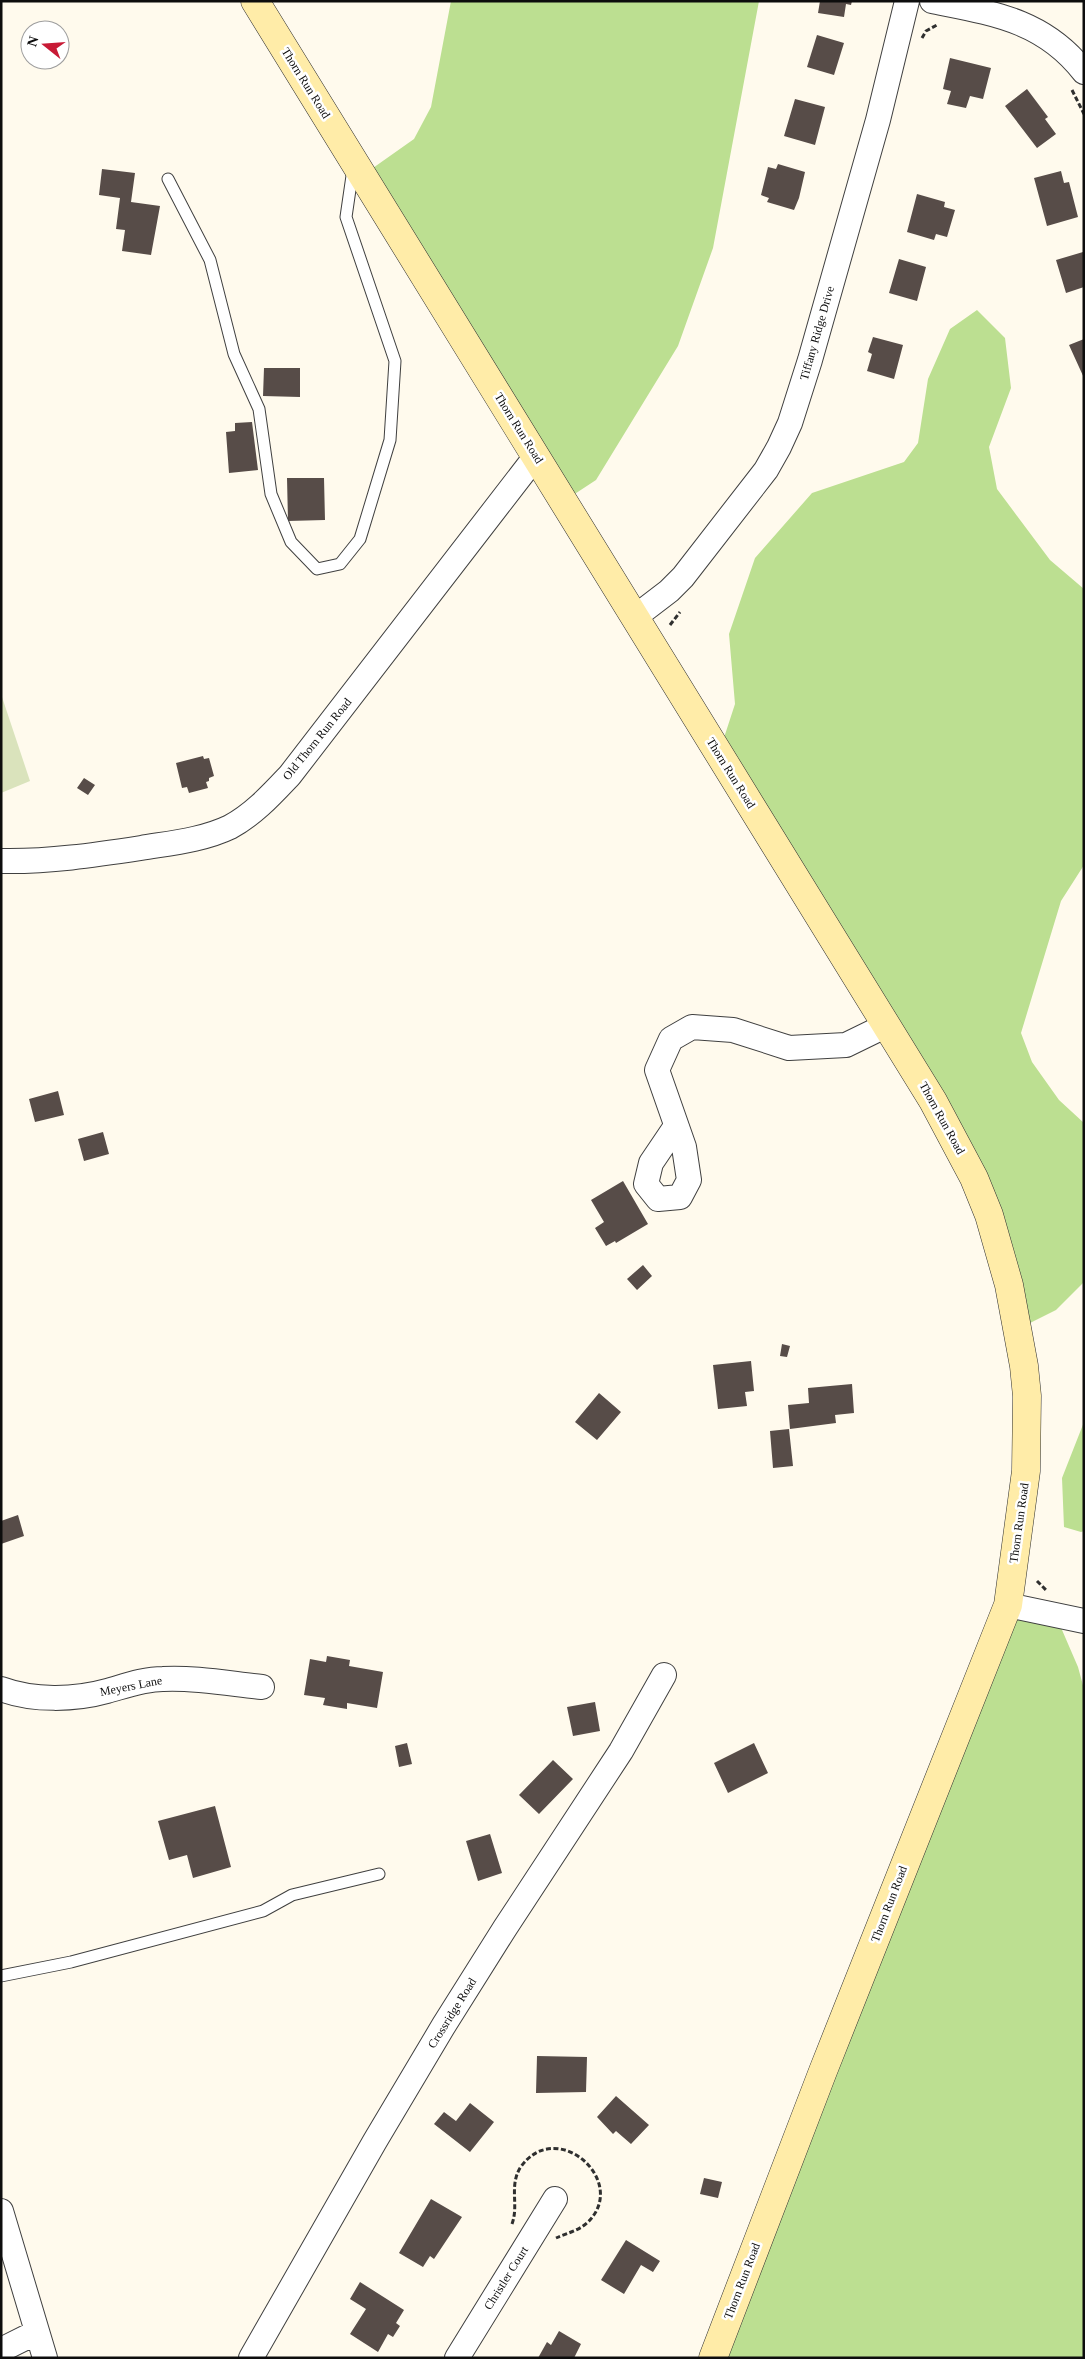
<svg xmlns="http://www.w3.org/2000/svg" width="1085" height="2359" font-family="'Times New Roman',serif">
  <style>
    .forest { fill: #bcdf91 }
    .cemetery { fill: #dae3bc }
    .building { fill: #574c48 }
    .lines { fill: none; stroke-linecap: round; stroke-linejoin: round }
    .lane-casing { stroke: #404040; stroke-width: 13 }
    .street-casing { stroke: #404040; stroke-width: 26 }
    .secondary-casing { stroke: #2f2f2f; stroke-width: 29 }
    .path { stroke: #2f2f2f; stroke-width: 3; stroke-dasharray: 5 2.5; stroke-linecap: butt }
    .lane { stroke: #fff; stroke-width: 11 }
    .street { stroke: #fff; stroke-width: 24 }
    .secondary { stroke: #ffeca8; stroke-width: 28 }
    .labels { text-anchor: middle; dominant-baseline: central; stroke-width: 5; stroke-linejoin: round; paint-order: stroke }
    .street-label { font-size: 12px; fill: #0d0d0d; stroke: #fff }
  </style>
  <rect width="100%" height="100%" fill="#fffaed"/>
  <path class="forest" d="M 451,1 L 759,1 L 713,248 L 678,346 L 596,480 L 564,501 L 363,175 L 414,139 L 431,107 Z
    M 977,310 L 1005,338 L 1011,388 L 989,447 L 997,489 L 1050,560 L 1084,589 L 1084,865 L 1061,901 L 1021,1033 L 1032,1062 L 1059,1100 L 1084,1123 L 1084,1282 L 1056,1310 L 1018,1329 L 989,1215 L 719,753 L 735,704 L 729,634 L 755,558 L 812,493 L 904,462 L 918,443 L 928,379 L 950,329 Z
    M 1084,1422 L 1084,1531 L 1081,1532 L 1064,1527 L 1062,1478 Z
    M 1008,1605 L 1056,1616 L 1078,1667 L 1084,1689 L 1084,2358 L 713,2358 Z"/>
  <path class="cemetery" d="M 1,694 L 30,781 L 1,793 Z"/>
  <path class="building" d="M 820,1 L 852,1 L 851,5 L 846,4 L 844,17 L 818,13 Z
    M 817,35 L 844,43 L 834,75 L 807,67 Z
    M 950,58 L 991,68 L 983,99 L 970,96 L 966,108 L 947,104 L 951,91 L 943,89 Z
    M 1027,89 L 1048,117 L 1045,119 L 1056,134 L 1037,148 L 1005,106 Z
    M 795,99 L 825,107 L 815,145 L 784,136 Z
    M 778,164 L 805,172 L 799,198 L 794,210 L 767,202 L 769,198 L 761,195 L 768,167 L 776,169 Z
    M 102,169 L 135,173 L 131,202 L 160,206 L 151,255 L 122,251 L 125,230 L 116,229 L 120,198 L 99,195 Z
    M 1061,171 L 1064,183 L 1069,182 L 1078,217 L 1047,226 L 1034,178 Z
    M 917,194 L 945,202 L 944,207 L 955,210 L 947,237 L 936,234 L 934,240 L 907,232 Z
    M 1083,252 L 1084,287 L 1066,293 L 1056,260 Z
    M 899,259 L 926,267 L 917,301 L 889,293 Z
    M 873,337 L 903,345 L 894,379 L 867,371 L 872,354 L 868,352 Z
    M 1084,339 L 1084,378 L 1069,345 Z
    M 264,368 L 300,368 L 300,397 L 263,396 Z
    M 252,422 L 258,470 L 229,473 L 226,432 L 235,431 L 235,423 Z
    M 287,478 L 324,478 L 325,520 L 288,521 Z
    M 203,756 L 204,759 L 209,758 L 214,776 L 209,778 L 209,781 L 206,782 L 208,788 L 189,793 L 187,787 L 182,788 L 176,763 Z
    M 84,778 L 95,785 L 88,795 L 77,788 Z
    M 58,1091 L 64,1115 L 35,1122 L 29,1099 Z
    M 103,1132 L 109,1154 L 84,1161 L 78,1139 Z
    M 623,1181 L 648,1224 L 616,1243 L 615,1241 L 606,1246 L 595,1228 L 604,1222 L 591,1200 Z
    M 643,1265 L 652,1276 L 637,1290 L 627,1279 Z
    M 782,1344 L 790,1346 L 787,1357 L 780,1356 Z
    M 751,1361 L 754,1391 L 745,1392 L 747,1406 L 718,1409 L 713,1365 Z
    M 852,1384 L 854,1413 L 835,1415 L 836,1423 L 790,1429 L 788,1405 L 809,1403 L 808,1388 Z
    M 599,1393 L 621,1412 L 597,1440 L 575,1422 Z
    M 789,1429 L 793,1466 L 773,1468 L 770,1431 Z
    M 18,1515 L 24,1536 L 1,1544 L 1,1521 Z
    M 327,1656 L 350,1660 L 349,1666 L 383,1672 L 377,1708 L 347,1703 L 347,1709 L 323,1705 L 325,1698 L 304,1695 L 310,1659 L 326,1662 Z
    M 595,1702 L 600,1731 L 573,1736 L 567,1707 Z
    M 407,1743 L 412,1764 L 399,1767 L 395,1746 Z
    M 754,1743 L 768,1773 L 728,1793 L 714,1763 Z
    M 553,1760 L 573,1779 L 539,1814 L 519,1795 Z
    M 215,1806 L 231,1867 L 193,1878 L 187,1855 L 169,1860 L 158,1821 Z
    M 490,1834 L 502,1873 L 478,1881 L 466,1841 Z
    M 537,2056 L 587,2057 L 586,2092 L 536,2093 Z
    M 616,2096 L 649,2125 L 631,2144 L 616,2131 L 613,2134 L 597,2117 Z
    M 470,2103 L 494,2122 L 470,2152 L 434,2124 L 444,2112 L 456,2121 Z
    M 704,2178 L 722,2182 L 718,2198 L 700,2194 Z
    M 431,2199 L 462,2217 L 434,2259 L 430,2256 L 423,2267 L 399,2253 Z
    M 626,2240 L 660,2261 L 653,2272 L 641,2265 L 624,2294 L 601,2280 Z
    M 360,2282 L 404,2310 L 396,2323 L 400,2326 L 393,2337 L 388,2334 L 378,2352 L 350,2334 L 366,2309 L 350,2299 Z
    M 559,2331 L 581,2344 L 574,2358 L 538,2358 L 547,2342 L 551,2345 Z"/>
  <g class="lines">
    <g class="lane-casing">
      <path id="lane" d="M 168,179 L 210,260 L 234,354 L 259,409 L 271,494 L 291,542 L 317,569 L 340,564 L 360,539 L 390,440 L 395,361 L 346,217 L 353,169
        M 1,1976 L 71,1962 L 263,1911 L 292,1895 L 379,1874"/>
    </g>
    <g class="street-casing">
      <path id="street" d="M 932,1 C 992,13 1044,20 1084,72
        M 635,617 L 669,591 L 683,577 L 766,470 L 779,447 L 790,423 L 810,360 L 878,120 L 907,1
        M 1,861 C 48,862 95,855 141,848 C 171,843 203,840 230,827 C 254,814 272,794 290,775 L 536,456
        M 676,1126 L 651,1163 L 646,1184 L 658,1199 L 680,1197 L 689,1180 L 684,1147 L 657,1070 L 671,1039 L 692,1027 L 733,1030 L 789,1048 L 846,1045 L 887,1025
        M 1008,1605 L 1084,1621
        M 1,1689 C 33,1701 75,1700 107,1691 C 125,1686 144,1679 163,1679 C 193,1677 232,1684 262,1687
        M 1,2211 L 45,2358
        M 1,2350 L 37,2332
        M 251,2358 L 375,2141 L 444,2025 L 505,1928 L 621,1751 L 664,1675
        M 457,2358 L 555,2199"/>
    </g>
    <g class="secondary-casing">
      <path id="secondary" d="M 255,1 L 933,1101 L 974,1178 L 989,1215 L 1009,1285 L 1024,1366 L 1027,1396 L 1026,1471 L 1008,1605 L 823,2071 L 713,2358"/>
    </g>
    <path class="path" d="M 922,38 L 926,31 L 937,25
      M 1072,90 L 1084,114
      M 670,625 L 680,612
      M 1037,1581 L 1046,1590
      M 512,2224 C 519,2205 509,2187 520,2168 C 556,2115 631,2182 587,2223 C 578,2231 567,2233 556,2238"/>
    <use href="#lane" class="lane"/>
    <use href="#street" class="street"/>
    <use href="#secondary" class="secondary"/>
  </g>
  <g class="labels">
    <g class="street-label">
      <text transform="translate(306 83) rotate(58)">Thorn Run Road</text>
      <text transform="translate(817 333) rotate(-74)">Tiffany Ridge Drive</text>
      <text transform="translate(519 428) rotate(58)">Thorn Run Road</text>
      <text transform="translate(317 739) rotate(-51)">Old Thorn Run Road</text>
      <text transform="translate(731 773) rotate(58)">Thorn Run Road</text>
      <text transform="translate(942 1118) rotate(61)">Thorn Run Road</text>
      <text transform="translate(1019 1523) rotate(-82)">Thorn Run Road</text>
      <text transform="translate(131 1686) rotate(-11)">Meyers Lane</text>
      <text transform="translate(889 1904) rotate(-69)">Thorn Run Road</text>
      <text transform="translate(452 2013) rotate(-58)">Crossridge Road</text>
      <text transform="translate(506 2278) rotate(-58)">Christler Court</text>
      <text transform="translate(742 2281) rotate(-69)">Thorn Run Road</text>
    </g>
  </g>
  <rect width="1085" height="2359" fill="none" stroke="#0d0d0d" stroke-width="5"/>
  <g transform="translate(45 45) rotate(287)"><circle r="24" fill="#ffffff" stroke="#9e9e9e"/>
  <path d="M0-4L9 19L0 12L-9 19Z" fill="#c81a35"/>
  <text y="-8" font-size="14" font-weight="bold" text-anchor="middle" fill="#0d0d0d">N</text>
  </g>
</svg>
